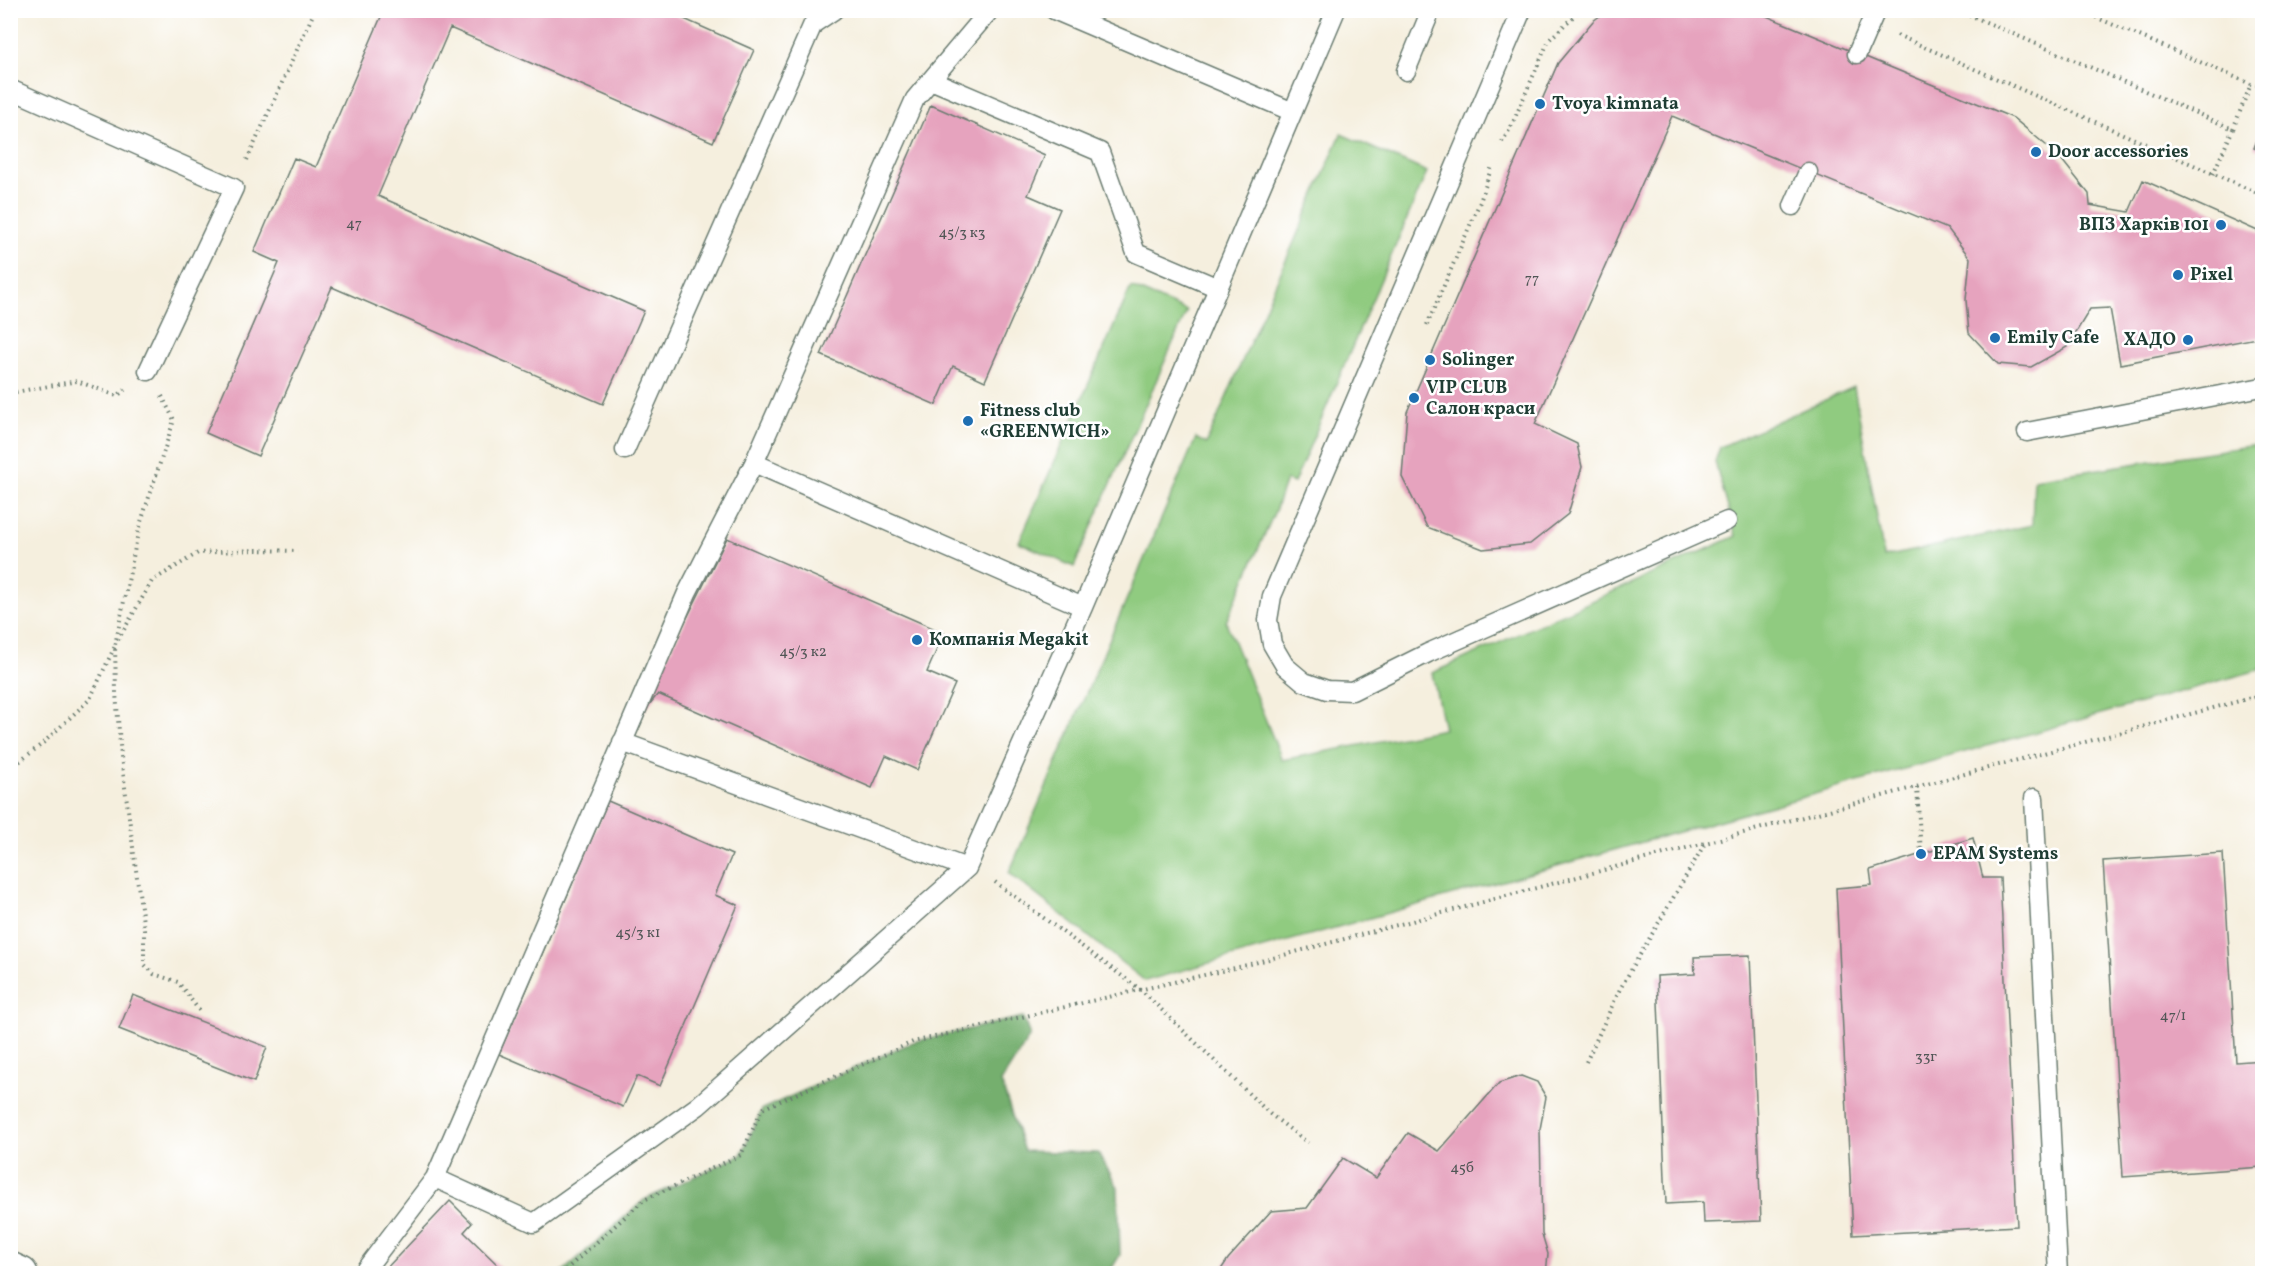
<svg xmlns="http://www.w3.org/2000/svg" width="2273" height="1284" font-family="Vollkorn,serif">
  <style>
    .green { fill: #90cb80; stroke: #58845a; stroke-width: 1.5 }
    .forest { fill: #74af6e; stroke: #4a7651; stroke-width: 1.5 }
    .building { fill: #e6a3be }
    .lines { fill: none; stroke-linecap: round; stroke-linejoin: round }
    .service-casing { stroke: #6a7b70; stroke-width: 21 }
    .minor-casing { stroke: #6a7b70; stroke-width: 36 }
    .path { stroke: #6a7b70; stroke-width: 4; stroke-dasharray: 1.5 4.5; stroke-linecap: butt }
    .service { stroke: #fff; stroke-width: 18 }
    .minor { stroke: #fff; stroke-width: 33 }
    .poi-dot { fill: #1f6fb2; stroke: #fff; stroke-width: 2 }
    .labels { text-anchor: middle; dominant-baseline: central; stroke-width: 5; stroke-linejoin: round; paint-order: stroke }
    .number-label { font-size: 15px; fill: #515656 }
    .poi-label { font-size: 18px; font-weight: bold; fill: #1f3d34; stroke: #fff; text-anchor: start }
  </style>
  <rect width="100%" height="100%" fill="#fff"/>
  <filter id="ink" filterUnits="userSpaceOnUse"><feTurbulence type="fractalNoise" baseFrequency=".0167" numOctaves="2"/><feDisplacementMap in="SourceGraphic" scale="12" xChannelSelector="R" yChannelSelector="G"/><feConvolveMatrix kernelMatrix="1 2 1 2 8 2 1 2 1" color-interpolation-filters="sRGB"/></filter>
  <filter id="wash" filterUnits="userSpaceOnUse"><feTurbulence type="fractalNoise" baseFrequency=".008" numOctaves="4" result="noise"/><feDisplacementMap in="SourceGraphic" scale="24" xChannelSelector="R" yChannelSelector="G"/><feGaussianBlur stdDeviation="1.35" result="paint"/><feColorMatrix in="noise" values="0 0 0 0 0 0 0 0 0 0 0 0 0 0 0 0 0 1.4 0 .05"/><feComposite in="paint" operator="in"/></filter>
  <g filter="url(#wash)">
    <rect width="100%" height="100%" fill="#f5efde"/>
    <path class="green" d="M 1341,134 L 1427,172 L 1294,483 L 1286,480 L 1275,511 L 1226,622 L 1282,760 L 1444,729 L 1432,673 L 1736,536 L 1715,462 L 1720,447 L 1854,387 L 1884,557 L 2032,525 L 2034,479 L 2262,444 L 2262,669 L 1145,981 L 1009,873 L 1196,438 L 1206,444 Z
      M 1131,287 L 1187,311 L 1074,567 L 1019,542 Z"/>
    <path class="forest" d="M 1023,1017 L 1030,1036 L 1001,1082 L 1024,1151 L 1098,1153 L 1118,1187 L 1120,1255 L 1109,1273 L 561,1273 L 644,1200 L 741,1155 L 762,1109 L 913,1042 Z"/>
    <g id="blocks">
      <path class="building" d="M 384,10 L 664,10 L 754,50 L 713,142 L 450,28 L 378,196 L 644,311 L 603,404 L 332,287 L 258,456 L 206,433 L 279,263 L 254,252 L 294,158 L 316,167 Z
        M 1608,10 L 1752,10 L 2013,118 L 2058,155 L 2089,194 L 2090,205 L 2129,212 L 2143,180 L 2262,233 L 2262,337 L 2120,364 L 2110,308 L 2090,309 L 2067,347 L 2031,367 L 1998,364 L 1969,333 L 1966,300 L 1970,258 L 1948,229 L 1672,116 L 1535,424 L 1577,444 L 1582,467 L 1568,514 L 1530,544 L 1483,549 L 1427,527 L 1402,477 L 1407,412 L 1558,63 L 1593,21 Z
        M 931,105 L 1045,155 L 1028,195 L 1060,209 L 985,381 L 953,366 L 936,405 L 821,355 Z
        M 2262,127 L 2262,151 L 2254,148 Z
        M 727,538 L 944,633 L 927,672 L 955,684 L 917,770 L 886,756 L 872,788 L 658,694 L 635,722 Z
        M 608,801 L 732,855 L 715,895 L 738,905 L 660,1086 L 637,1076 L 623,1107 L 499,1054 Z
        M 1973,838 L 1983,878 L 2000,878 L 2017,1226 L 1853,1235 L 1836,888 L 1872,885 L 1870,870 Z
        M 2223,853 L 2236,1062 L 2262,1060 L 2262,1167 L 2123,1177 L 2103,861 Z
        M 1750,955 L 1761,1221 L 1704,1223 L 1703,1202 L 1666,1204 L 1657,976 L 1695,974 L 1694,957 Z
        M 133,995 L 267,1047 L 254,1082 L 119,1029 Z
        M 1521,1076 L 1537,1082 L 1546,1097 L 1540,1129 L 1542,1234 L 1548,1254 L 1546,1274 L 1218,1274 L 1228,1259 L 1271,1211 L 1307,1208 L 1343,1158 L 1376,1178 L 1408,1133 L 1439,1151 L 1499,1083 Z
        M 450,1201 L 472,1223 L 464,1232 L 502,1269 L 497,1274 L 381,1274 Z"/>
    </g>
  </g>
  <g filter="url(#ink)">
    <use href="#blocks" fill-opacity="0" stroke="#6a7b70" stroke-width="1.5"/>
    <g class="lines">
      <g class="service-casing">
        <path id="service" d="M 1054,10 L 1293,112
          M 1522,10 L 1272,596 L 1268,620 L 1272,644 L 1285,666 L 1304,682 L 1327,690 L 1352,691 L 1428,653 L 1727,521
          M 1857,54 L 1876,10
          M 1406,71 L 1431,10
          M 931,80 L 1100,152 L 1136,253 L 1218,288
          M 10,89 L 234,188 L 148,371
          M 1793,206 L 1808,172
          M 2027,432 L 2262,387
          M 625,450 L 813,24 L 834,10
          M 754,463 L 1083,607
          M 622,742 L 967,868
          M 2034,798 L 2058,1274
          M 435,1178 L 534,1223 L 698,1106 L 967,868 L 1083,607 L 1336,10
          M 362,1274 L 435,1178 L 687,593 L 754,463 L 915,99 L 990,10"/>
      </g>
      <g class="minor-casing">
        <path id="minor" d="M 10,1269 L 21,1274"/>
      </g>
      <path class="path" d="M 1958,10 L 2233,129 L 2251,84
        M 2079,10 L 2251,84 L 2262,86
        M 1897,35 L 2262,195
        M 1502,142 L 1510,129 L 1549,40 L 1580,10
        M 247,160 L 315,10
        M 2213,174 L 2233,129
        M 1427,325 L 1480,202 L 1492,166
        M 10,393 L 77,381 L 117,396 L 125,390
        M 162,396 L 174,420 L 139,528 L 115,645 L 116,693 L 121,757 L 144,930 L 144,964 L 154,974 L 178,982 L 201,1013
        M 118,640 L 152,581 L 198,553 L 256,550 L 298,551
        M 10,769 L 42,744 L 90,699 L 115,646
        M 1917,787 L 1921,854
        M 995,882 L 1141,990 L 1270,1114 L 1308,1143
        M 1586,1062 L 1620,989 L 1704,845
        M 561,1274 L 644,1200 L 741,1155 L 762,1109 L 913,1042 L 1239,967 L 2262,695"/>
      <use href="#service" class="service"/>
      <use href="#minor" class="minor"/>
    </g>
  </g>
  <g class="poi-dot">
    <circle cx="1540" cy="104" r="6"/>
    <circle cx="2036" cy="152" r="6"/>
    <circle cx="2221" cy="225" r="6"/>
    <circle cx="2178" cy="275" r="6"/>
    <circle cx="1995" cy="338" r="6"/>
    <circle cx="2188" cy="340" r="6"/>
    <circle cx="1430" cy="360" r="6"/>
    <circle cx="1414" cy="398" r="6"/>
    <circle cx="968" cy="421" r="6"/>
    <circle cx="917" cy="640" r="6"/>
    <circle cx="1921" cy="854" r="6"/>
  </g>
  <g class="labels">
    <g class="number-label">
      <text x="354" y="224">47</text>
      <text x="962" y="233">45/3 к3</text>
      <text x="1532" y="279">77</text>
      <text x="803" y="652">45/3 к2</text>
      <text x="638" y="933">45/3 к1</text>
      <text x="2173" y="1016">47/1</text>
      <text x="1926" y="1057">33г</text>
      <text x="1462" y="1168">45б</text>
    </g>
    <g class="poi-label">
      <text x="1552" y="104">Tvoya kimnata</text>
      <text x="2048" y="152">Door accessories</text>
      <text x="2209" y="225" text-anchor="end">ВПЗ Харків 101</text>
      <text x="2190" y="275">Pixel</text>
      <text x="2007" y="338">Emily Cafe</text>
      <text x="2176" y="340" text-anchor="end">ХАДО</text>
      <text x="1442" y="360">Solinger</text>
      <text x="1426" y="388">VIP CLUB<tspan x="1426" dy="21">Салон краси</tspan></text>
      <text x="980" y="411">Fitness club<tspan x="980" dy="21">«GREENWICH»</tspan></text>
      <text x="929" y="640">Компанія Megakit</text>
      <text x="1933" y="854">EPAM Systems</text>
    </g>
  </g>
  <rect width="2273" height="1284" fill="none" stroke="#fff" stroke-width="36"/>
</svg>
